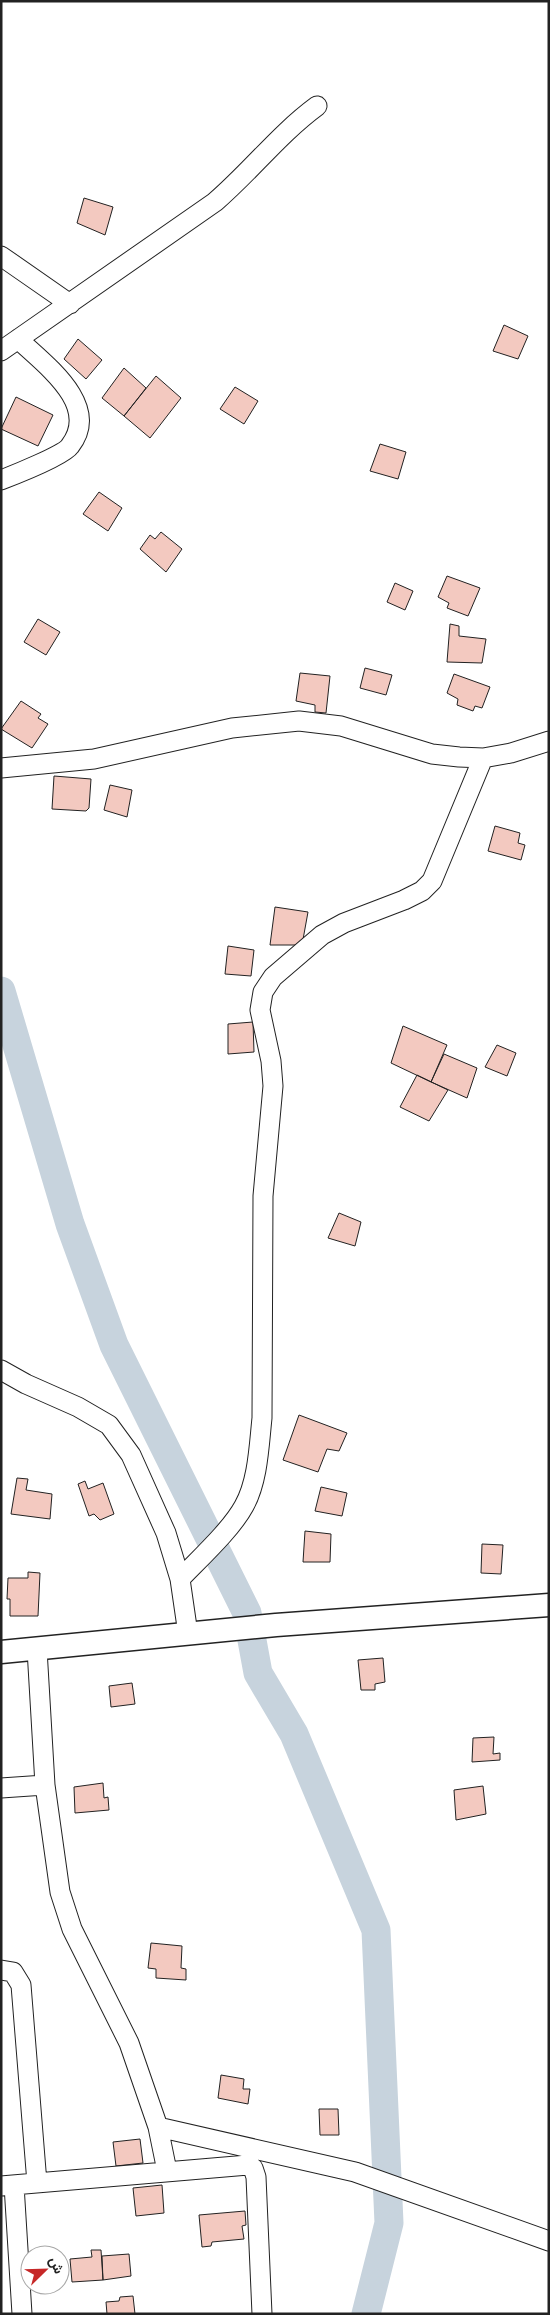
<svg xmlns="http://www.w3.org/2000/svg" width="550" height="2315" font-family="Manrope,Vazirmatn,sans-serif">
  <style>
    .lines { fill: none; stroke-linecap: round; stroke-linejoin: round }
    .river { stroke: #c7d3dd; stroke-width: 29 }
    .building { fill: #f3c9c0; stroke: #222 }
    .minor-casing { stroke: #222; stroke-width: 21 }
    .major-casing { stroke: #222; stroke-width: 25 }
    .minor { stroke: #fff; stroke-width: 19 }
    .major { stroke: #fff; stroke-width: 22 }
  </style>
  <rect width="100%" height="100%" fill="#fff"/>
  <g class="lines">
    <path class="river" d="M 1,991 L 70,1224 L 114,1345 L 247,1613 L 258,1673 L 294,1734 L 376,1930 L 389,2223 L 366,2314"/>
  </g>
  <path class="building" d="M 84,198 L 113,207 L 105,235 L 77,223 Z
    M 504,325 L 528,336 L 518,359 L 493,351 Z
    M 78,339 L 102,360 L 86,379 L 64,359 Z
    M 124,368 L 146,388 L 124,416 L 102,398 Z
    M 156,376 L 181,398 L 150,438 L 124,416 Z
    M 235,387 L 258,401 L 244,424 L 220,409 Z
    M 16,397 L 53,415 L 38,446 L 1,429 Z
    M 380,444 L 406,452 L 398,479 L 370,471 Z
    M 99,492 L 122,508 L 108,531 L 83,514 Z
    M 161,532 L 182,549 L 166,572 L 140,549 L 150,535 L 155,539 Z
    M 447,576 L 480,588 L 468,616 L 447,608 L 449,603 L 438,597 Z
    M 395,583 L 413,591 L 405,610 L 387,602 Z
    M 38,619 L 60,632 L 46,655 L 24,642 Z
    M 450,624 L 459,626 L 459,636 L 486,639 L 482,663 L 447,662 Z
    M 365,668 L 392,675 L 386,695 L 360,688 Z
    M 300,673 L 330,676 L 326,713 L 315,712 L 315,705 L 296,701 Z
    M 454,674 L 490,687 L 482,708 L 475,706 L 473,711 L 457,705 L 458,699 L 447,693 Z
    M 21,701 L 41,714 L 38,718 L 48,724 L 32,748 L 1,729 Z
    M 54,776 L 91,779 L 89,808 L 86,811 L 52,809 Z
    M 110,785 L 132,790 L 127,817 L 104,810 Z
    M 495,826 L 520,833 L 518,843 L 525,845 L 521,860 L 488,851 Z
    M 275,907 L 308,912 L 302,945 L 270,945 Z
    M 228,946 L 254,950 L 251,976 L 225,974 Z
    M 253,1022 L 254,1052 L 228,1054 L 228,1024 Z
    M 403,1026 L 447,1045 L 431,1082 L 391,1063 Z
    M 497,1045 L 516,1053 L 507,1076 L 485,1067 Z
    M 444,1054 L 477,1068 L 467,1098 L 431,1082 Z
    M 417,1075 L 448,1090 L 429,1121 L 400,1107 Z
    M 339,1213 L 361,1222 L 355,1246 L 328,1238 Z
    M 299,1415 L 347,1433 L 339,1451 L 327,1449 L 318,1472 L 283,1460 Z
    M 17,1478 L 28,1479 L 26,1490 L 52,1494 L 50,1519 L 11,1514 Z
    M 85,1481 L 88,1489 L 103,1483 L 114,1514 L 100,1520 L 94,1514 L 89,1516 L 78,1484 Z
    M 321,1487 L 347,1493 L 342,1516 L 315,1511 Z
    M 305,1531 L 331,1534 L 330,1562 L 303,1562 Z
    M 482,1544 L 503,1545 L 501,1574 L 481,1573 Z
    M 28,1572 L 40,1573 L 38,1616 L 10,1616 L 10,1599 L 7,1599 L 8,1578 L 28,1578 Z
    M 383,1658 L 385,1682 L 375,1684 L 375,1690 L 361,1690 L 358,1660 Z
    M 132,1683 L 135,1704 L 111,1707 L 109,1686 Z
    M 494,1737 L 493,1754 L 500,1753 L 500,1760 L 472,1762 L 473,1738 Z
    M 103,1783 L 104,1798 L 108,1797 L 109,1810 L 75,1813 L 74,1787 Z
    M 483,1786 L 486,1814 L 456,1820 L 454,1790 Z
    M 151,1943 L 182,1946 L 181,1968 L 186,1969 L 186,1980 L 156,1978 L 156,1969 L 148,1968 Z
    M 221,2075 L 244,2079 L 243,2089 L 250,2089 L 248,2104 L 218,2098 Z
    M 319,2109 L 338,2109 L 339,2135 L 320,2135 Z
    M 140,2139 L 143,2163 L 116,2166 L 113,2142 Z
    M 162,2185 L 164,2213 L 136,2216 L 133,2188 Z
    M 245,2211 L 246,2225 L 242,2226 L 244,2239 L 212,2242 L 211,2246 L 202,2247 L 199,2215 Z
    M 91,2250 L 101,2250 L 103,2280 L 72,2282 L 70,2259 L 92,2257 Z
    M 129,2254 L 131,2276 L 103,2280 L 102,2256 Z
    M 133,2296 L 135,2314 L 107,2314 L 106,2302 L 119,2301 L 120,2297 Z"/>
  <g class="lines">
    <g class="minor-casing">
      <path id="minor" d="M 1,256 L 70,304
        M 1,351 L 215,202 C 251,171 279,134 317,106
        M 1,480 C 14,475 64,455 70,446 C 102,405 44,364 18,339
        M 1,768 L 94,759 L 232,728 L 299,721 L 341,726 L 432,754 L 459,757 L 483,758 L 511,753 L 549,741
        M 1,1370 L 26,1384 L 78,1407 L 109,1425 L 131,1455 L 166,1533 L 180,1579 L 188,1634
        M 180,1579 C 199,1559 231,1530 244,1506 C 258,1481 259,1446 262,1418 L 263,1196 L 273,1086 L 271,1061 L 260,1010 L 263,992 L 273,977 L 322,935 L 344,923 L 404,900 L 422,891 L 432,881 L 483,758
        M 37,1649 L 45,1785 L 60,1892 L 72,1929 L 129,2043 L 158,2127 L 167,2171
        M 1,1788 L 45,1785
        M 1,1970 L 13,1972 L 21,1985 L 37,2183
        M 158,2127 L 355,2172 L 549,2241
        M 14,2185 L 22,2314
        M 1,2186 L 248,2165 L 253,2168 L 256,2177 L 262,2314"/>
    </g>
    <g class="major-casing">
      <path id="major" d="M 1,1652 L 276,1625 L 549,1605"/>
    </g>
    <use href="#minor" class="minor"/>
    <use href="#major" class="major"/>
  </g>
  <rect width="550" height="2315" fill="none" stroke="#222222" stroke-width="5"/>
  <g transform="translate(45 2270) rotate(67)"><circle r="24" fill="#ffffff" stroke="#a7a7a7"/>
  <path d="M0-4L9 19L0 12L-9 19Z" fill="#c62828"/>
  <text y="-8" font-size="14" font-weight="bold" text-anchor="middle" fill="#222222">ش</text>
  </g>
</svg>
